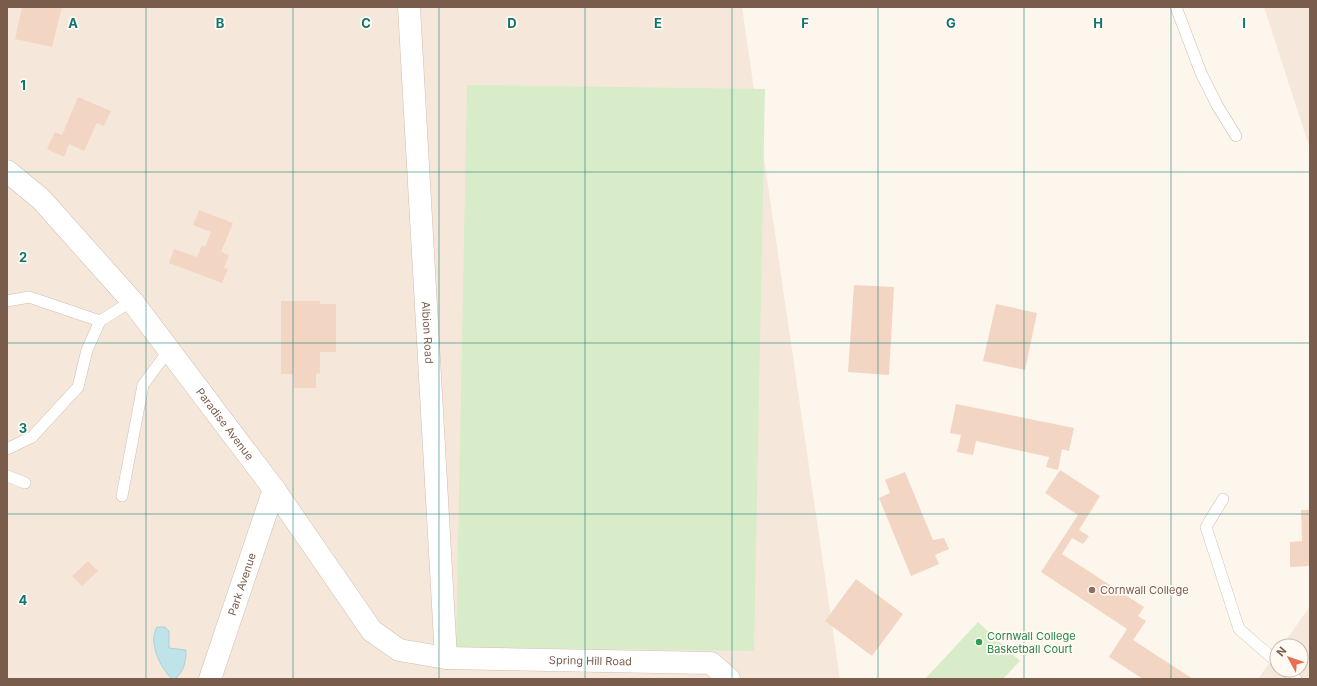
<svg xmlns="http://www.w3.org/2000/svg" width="1317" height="686" font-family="Inter,sans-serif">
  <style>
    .residential { fill: #f5e8da }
    .green { fill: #d8ecc9 }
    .water { fill: #bfe3e8; stroke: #a5d3da }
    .building { fill: #f3d5c3 }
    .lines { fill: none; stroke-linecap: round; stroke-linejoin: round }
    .service-casing { stroke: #d1beb0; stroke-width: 12 }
    .minor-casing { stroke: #d1beb0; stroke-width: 23 }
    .tertiary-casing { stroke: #d1beb0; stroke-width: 23 }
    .service { stroke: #fff; stroke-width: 11 }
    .minor { stroke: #fff; stroke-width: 22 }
    .tertiary { stroke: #fff; stroke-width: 22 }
    .grid { fill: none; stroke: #0f766e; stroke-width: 1; stroke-opacity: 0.55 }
    .education-dot { fill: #8d6e63; stroke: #fffaf3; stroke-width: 1.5 }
    .leisure-dot { fill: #2e9e5b; stroke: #fffaf3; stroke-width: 1.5 }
    .labels { text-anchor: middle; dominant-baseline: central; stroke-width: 3.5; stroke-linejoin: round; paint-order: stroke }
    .street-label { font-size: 11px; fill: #7a5c4d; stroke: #fffaf3 }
    .education-label { font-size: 11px; fill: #785e54; stroke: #fffaf3; text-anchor: start }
    .leisure-label { font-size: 11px; fill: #27864d; stroke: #fffaf3; text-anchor: start }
    .grid-label { font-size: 13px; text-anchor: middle; font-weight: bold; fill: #0f766e; stroke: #fffaf3; stroke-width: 3.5; stroke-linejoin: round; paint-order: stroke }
  </style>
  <rect width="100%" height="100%" fill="#fdf6ec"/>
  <path class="residential" d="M 7,7 L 742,7 L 840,679 L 7,679 Z
    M 1264,7 L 1310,7 L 1310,149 Z
    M 1310,606 L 1310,679 L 1258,679 L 1277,652 L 1277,670 L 1301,670 L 1301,646 L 1282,646 Z"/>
  <path class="green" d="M 467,85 L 765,89 L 754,651 L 456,647 Z
    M 978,622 L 1020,661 L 1003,679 L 925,679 Z"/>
  <path class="water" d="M 157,627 L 165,627 L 169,631 L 169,648 L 186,650 C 186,662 184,671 175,679 L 172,679 C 160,667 148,643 157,627 Z"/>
  <path class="building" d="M 22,7 L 62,7 L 52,47 L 15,39 Z
    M 78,97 L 111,111 L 104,126 L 97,123 L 84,151 L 69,144 L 64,157 L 47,149 L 55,132 L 62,135 Z
    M 199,210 L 233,223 L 221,252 L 229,255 L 224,268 L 228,269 L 222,283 L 169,263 L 174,249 L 197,257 L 202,245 L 205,247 L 211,232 L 193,225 Z
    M 854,285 L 894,287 L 889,375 L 848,372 Z
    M 281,301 L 320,301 L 320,304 L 336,304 L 336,352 L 320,352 L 320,373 L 316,374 L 316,388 L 294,388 L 293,374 L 281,374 Z
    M 996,304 L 1037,313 L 1025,370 L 983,361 Z
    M 956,404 L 1074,428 L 1069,451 L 1062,449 L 1058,470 L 1046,467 L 1049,457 L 976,441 L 973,455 L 957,452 L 961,435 L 950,433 Z
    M 1060,470 L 1100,496 L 1079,530 L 1089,536 L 1083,544 L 1072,538 L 1062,554 L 1144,607 L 1138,616 L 1146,621 L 1133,640 L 1193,679 L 1143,679 L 1109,657 L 1127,629 L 1041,572 L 1078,515 L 1045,493 Z
    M 905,472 L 933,540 L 944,538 L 949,549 L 935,555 L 939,564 L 911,576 L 879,498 L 890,493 L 885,480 Z
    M 1301,510 L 1310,510 L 1310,566 L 1290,567 L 1290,542 L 1302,541 Z
    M 88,561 L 98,571 L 82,586 L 72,576 Z
    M 856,579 L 903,614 L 872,656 L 825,621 Z"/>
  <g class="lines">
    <g class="service-casing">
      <path id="service" d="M 1176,7 L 1201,73 L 1217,105 L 1236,136
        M 7,301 L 29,297 L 100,321
        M 7,449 L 32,437 L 78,387 L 87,350 L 100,321 L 132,301
        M 7,476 L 25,483
        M 122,496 L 143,385 L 169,350
        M 1223,499 L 1206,527 L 1239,629 L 1277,662
        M 1286,670 L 1296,679"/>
    </g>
    <g class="minor-casing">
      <g id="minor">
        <path id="s1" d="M 210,679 L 274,489"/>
      </g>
    </g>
    <g class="tertiary-casing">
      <g id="tertiary">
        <path id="s2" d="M 409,7 L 446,658"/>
        <path id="s3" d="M 7,171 L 41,199 L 132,301 L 274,489 L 372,631 L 399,650 L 446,658 L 711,663 L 729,679"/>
      </g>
    </g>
    <use href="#service" class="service"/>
    <use href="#minor" class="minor"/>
    <use href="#tertiary" class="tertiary"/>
  </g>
  <path class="grid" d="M 146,7 L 146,679M 293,7 L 293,679M 439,7 L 439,679M 585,7 L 585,679M 732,7 L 732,679M 878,7 L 878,679M 1024,7 L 1024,679M 1171,7 L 1171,679M 7,172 L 1310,172M 7,343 L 1310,343M 7,514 L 1310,514"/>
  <circle class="education-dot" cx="1092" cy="590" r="4"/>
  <circle class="leisure-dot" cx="979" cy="642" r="4"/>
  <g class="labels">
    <g class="street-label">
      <text stroke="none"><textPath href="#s2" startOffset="326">Albion Road</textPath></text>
      <text stroke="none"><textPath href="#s3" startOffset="335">Paradise Avenue</textPath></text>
      <text stroke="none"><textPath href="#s1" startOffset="100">Park Avenue</textPath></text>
      <text stroke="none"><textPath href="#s3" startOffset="814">Spring Hill Road</textPath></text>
    </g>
    <g class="education-label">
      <text x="1100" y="590">Cornwall College</text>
    </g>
    <g class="leisure-label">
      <text x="987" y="636">Cornwall College<tspan x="987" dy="13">Basketball Court</tspan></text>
    </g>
  </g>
  <g class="grid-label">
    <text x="73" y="28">A</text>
    <text x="220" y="28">B</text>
    <text x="366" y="28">C</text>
    <text x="512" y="28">D</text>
    <text x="658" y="28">E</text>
    <text x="805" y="28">F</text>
    <text x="951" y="28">G</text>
    <text x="1098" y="28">H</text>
    <text x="1244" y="28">I</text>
    <text x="23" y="90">1</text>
    <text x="23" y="262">2</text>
    <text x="23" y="433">3</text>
    <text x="23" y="605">4</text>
  </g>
  <rect width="1317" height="686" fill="none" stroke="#7a5c4d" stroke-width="16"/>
  <g transform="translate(1289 658) rotate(310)"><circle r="19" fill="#fffaf3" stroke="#cabbb1"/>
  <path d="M0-3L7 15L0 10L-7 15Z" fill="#e76f51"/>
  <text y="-6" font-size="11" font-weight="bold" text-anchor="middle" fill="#7a5c4d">N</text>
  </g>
</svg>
